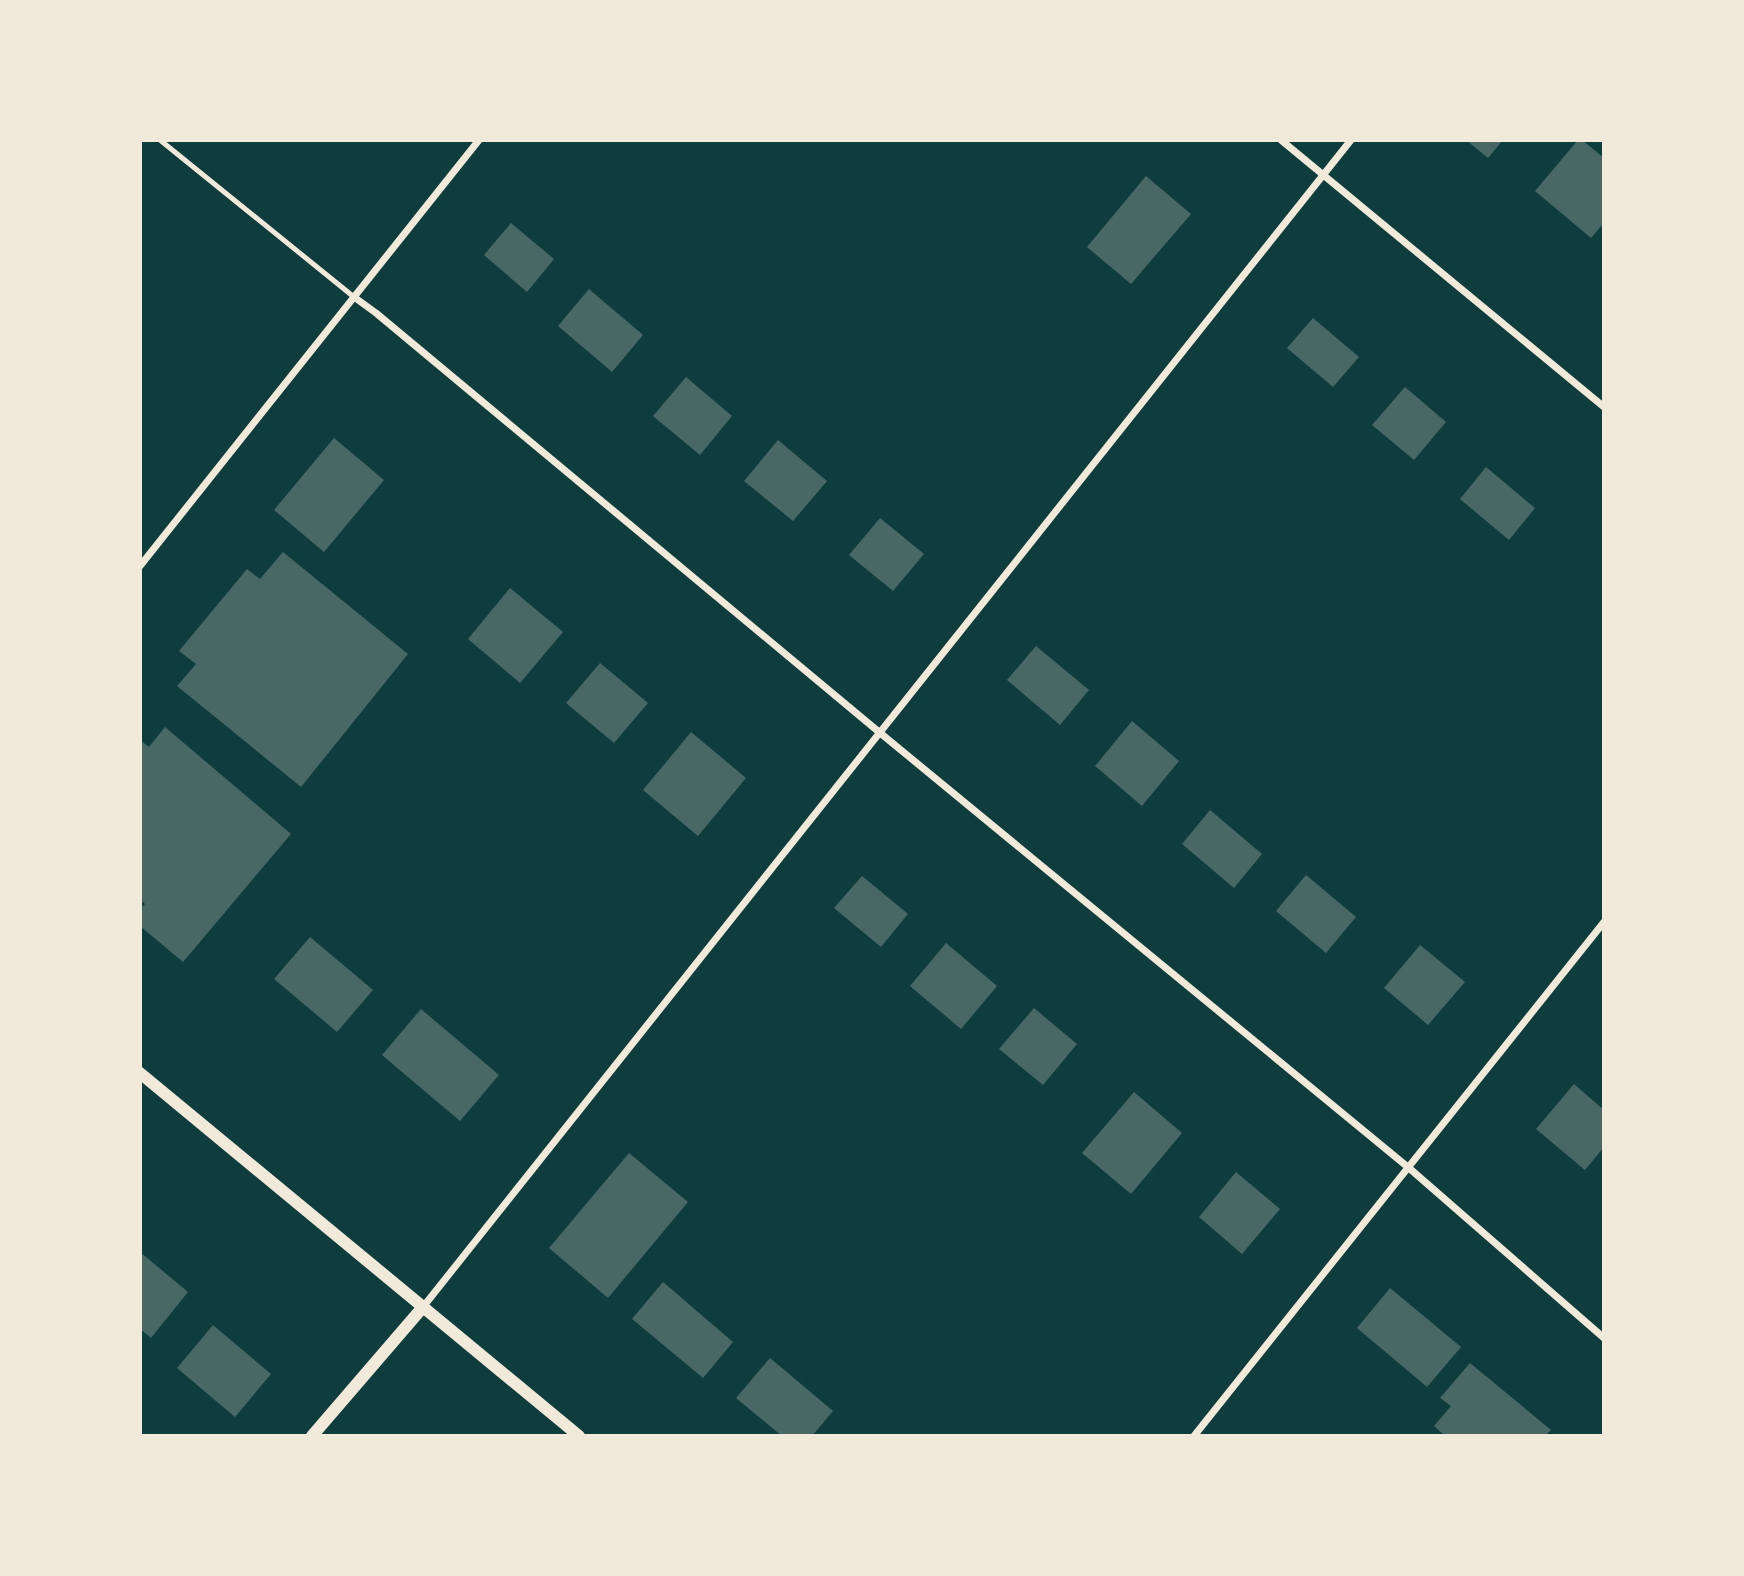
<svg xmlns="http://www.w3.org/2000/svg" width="1744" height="1576" font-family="'Work Sans',sans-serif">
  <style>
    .building { fill: #486865 }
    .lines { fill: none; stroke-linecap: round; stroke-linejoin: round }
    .service { stroke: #f1e9da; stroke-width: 5 }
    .minor { stroke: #f1e9da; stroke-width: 7 }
    .tertiary { stroke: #f1e9da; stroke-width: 12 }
  </style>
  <rect width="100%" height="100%" fill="#0f3d3e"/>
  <path class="building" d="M 1466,140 L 1503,140 L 1488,158 Z
    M 1578,140 L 1582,140 L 1604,158 L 1604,223 L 1591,238 L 1535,191 Z
    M 1146,176 L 1191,214 L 1131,284 L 1087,247 Z
    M 511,223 L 554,259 L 527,292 L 484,255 Z
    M 589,289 L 643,335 L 612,372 L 558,326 Z
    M 1313,318 L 1359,357 L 1333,387 L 1287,348 Z
    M 686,377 L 732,416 L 700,455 L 653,416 Z
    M 1405,387 L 1446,422 L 1414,460 L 1372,425 Z
    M 334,438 L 384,480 L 324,552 L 274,510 Z
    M 778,440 L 827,481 L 793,521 L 744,481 Z
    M 1486,467 L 1535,508 L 1509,540 L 1460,499 Z
    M 880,518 L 924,554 L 893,591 L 849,555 Z
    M 283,552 L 408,654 L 301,787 L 177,686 L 196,664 L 179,651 L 247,569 L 260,579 Z
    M 510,588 L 563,632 L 520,683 L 468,639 Z
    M 1036,646 L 1089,690 L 1060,725 L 1007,680 Z
    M 600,663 L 648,703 L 614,743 L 566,703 Z
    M 1132,721 L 1179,761 L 1142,806 L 1095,766 Z
    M 165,727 L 291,834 L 183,962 L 140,926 L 140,909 L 145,904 L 140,900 L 140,740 L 149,747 Z
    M 691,732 L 746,778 L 698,836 L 643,790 Z
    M 1210,810 L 1262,854 L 1234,888 L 1182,844 Z
    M 1306,875 L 1356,917 L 1326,953 L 1276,911 Z
    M 862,876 L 908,914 L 881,947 L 834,908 Z
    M 310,937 L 373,990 L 337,1032 L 274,979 Z
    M 946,943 L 997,986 L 961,1029 L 910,986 Z
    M 1420,945 L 1465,982 L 1428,1025 L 1384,988 Z
    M 1034,1008 L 1077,1044 L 1043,1085 L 999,1049 Z
    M 421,1009 L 499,1075 L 460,1121 L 382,1055 Z
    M 1574,1084 L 1604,1110 L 1604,1147 L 1585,1170 L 1536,1129 Z
    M 1134,1092 L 1182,1133 L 1131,1194 L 1082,1153 Z
    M 629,1153 L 688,1202 L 608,1298 L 549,1248 Z
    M 1236,1172 L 1280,1209 L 1242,1254 L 1199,1217 Z
    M 140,1252 L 188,1292 L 151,1338 L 140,1329 Z
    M 663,1282 L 733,1342 L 703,1378 L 632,1319 Z
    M 1390,1288 L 1461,1347 L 1427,1387 L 1357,1328 Z
    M 213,1325 L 271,1374 L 235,1417 L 177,1368 Z
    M 770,1358 L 833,1411 L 812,1436 L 782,1436 L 736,1398 Z
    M 1470,1363 L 1551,1430 L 1545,1436 L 1445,1436 L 1434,1426 L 1451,1406 L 1440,1398 Z"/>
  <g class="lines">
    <path class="service" d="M 160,140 L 354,297"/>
    <path class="minor" d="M 1281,140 L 1604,407
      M 354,297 L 376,313 L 879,732 L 1409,1168 L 1604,1338
      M 140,566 L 479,140
      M 423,1307 L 1351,140
      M 1194,1436 L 1604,922"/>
    <path class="tertiary" d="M 140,1073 L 579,1436
      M 312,1436 L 423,1307"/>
  </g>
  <rect width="1744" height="1576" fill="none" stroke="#f1e9da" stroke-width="284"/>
</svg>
